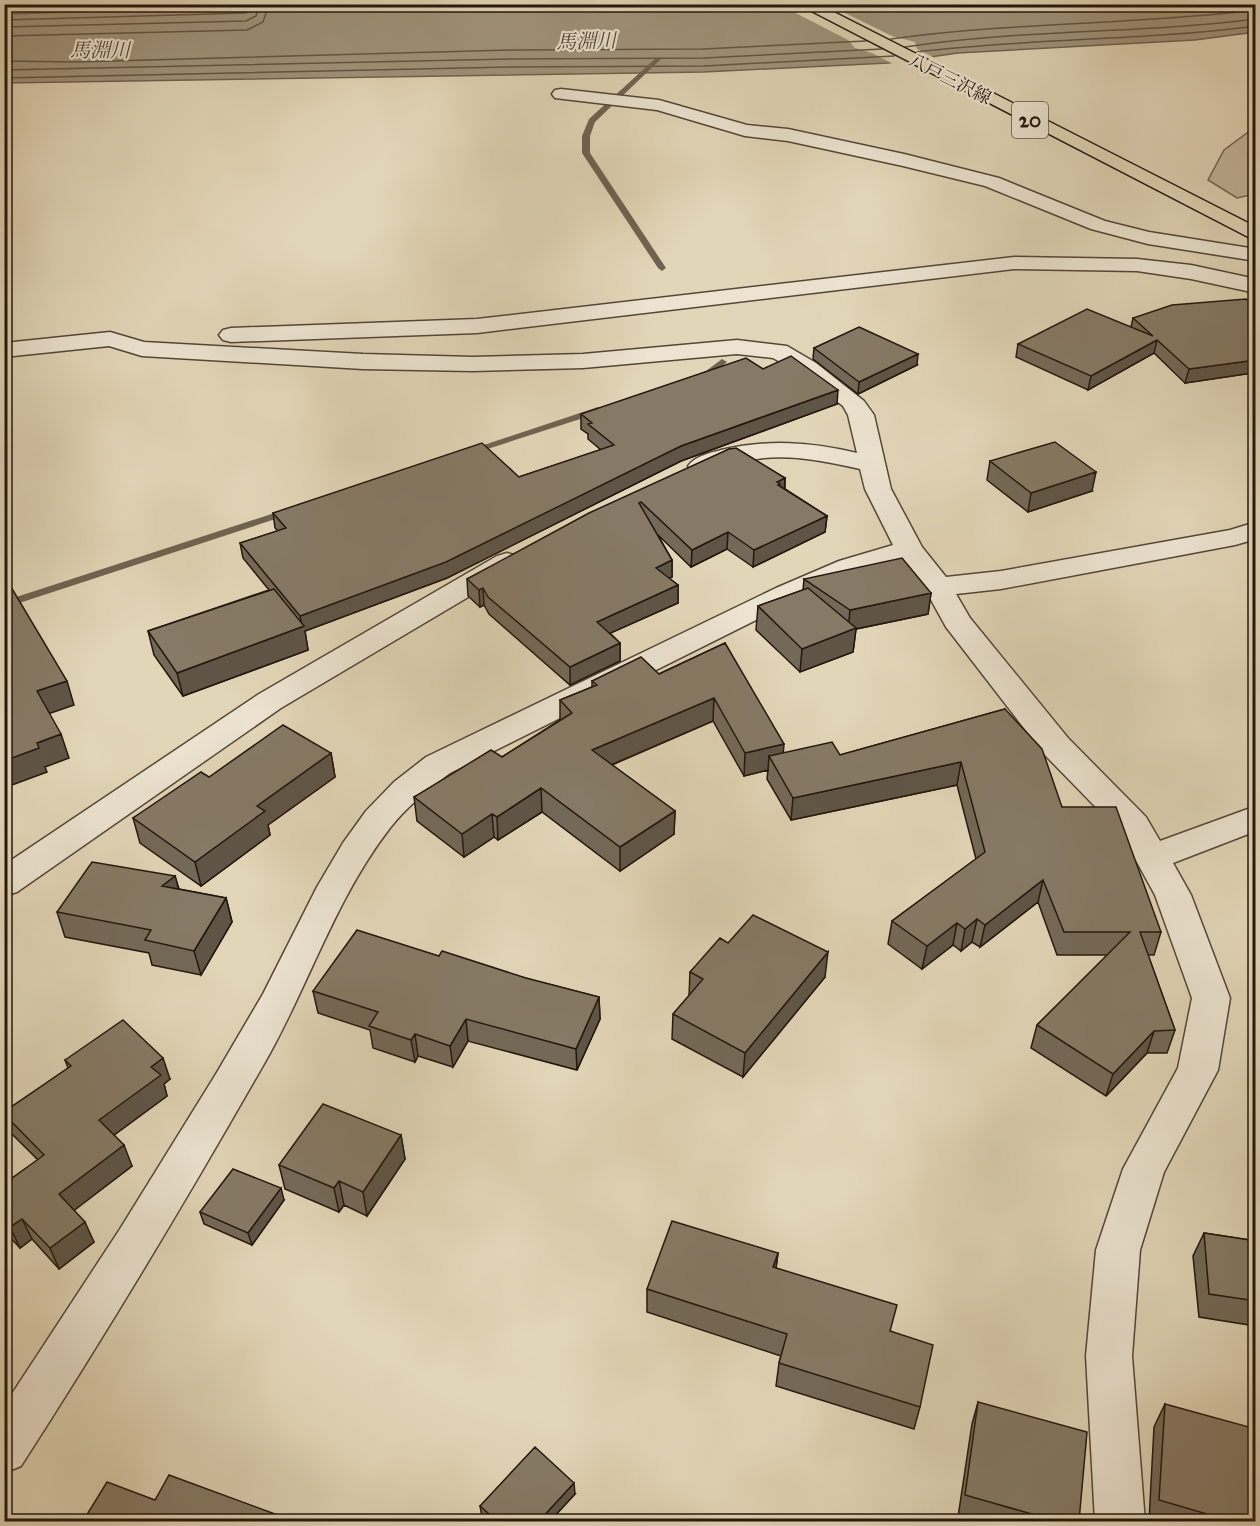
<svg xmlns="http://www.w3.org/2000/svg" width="1260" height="1526" font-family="'IM FELL Great Primer','Noto Serif JP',serif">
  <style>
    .green { fill: #c2b69b; stroke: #726654; stroke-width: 1.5 }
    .water { fill: #a1957e; stroke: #6f6351; stroke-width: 1.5 }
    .pier { fill: #e2d6b8 }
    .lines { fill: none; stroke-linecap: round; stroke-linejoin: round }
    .shore { stroke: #625646; stroke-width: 1.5 }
    .stream { fill: #6f6351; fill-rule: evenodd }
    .street-casing { stroke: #534738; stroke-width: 3 }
    .primary-casing { stroke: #23170e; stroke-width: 3 }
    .street { fill: #ece4d1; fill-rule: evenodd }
    .primary { fill: #e2d6b8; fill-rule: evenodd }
    .wall { fill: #736958; stroke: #23170e; stroke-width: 1.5 }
    .shaded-wall { fill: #5e5547; stroke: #23170e; stroke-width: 1.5 }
    .building { fill: #867a66; stroke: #23170e; stroke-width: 1.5 }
    .labels { text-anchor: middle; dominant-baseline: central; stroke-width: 4.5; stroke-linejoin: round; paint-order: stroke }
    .far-street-label { font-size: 18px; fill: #23170e; stroke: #ece4d1 }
    .far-water-label { font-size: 20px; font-style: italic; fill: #55493b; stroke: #ece4d1 }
    .shield { fill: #ece4d1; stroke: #5f5448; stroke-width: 1.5 }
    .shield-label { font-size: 21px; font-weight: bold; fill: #23170e }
  </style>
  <rect width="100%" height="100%" fill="#e2d6b8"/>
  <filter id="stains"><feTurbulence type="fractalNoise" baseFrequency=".00333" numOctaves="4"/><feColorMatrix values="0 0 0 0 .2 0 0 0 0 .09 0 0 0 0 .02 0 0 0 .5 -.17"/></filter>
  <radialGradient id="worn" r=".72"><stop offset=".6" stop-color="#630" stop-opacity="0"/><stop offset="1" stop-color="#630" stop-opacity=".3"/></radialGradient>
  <path class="green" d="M 4,5 L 336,5 L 5,14 Z
    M 1255,127 L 1255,194 L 1237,198 L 1208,180 L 1224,150 Z"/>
  <path class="water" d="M 336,4 L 1255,5 L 1255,32 L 1195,40 L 958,53 L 888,63 L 704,72 L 5,83 L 5,14 Z"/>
  <path class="pier" d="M 780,5 L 829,5 L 892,36 L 915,42 L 917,49 L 937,59 L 895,65 L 872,53 L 855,48 L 848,40 Z"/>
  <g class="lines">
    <path class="shore" d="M 4,20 L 245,13 L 251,10 L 252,4
      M 4,27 L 246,21 L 256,16 L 260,4
      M 4,36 L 247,30 L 263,22 L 269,4
      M 891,39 C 1012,22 1135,25 1256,10
      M 905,47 C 1021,29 1139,34 1256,19
      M 917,52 C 1030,38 1143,41 1256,26
      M 4,61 L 76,62 L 513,50 L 703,49 L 866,41
      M 4,70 L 513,59 L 704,58 L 882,49
      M 4,78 L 513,67 L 704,66 L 894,56"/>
    <path class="stream" d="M 656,58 L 661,59 L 595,122 L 590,136 L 590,153 L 666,268 L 662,271 L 658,268 L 582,153 L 582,136 L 589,119 Z
      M 722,359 L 727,362 L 712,375 L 696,379 L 696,375 L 706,371 Z
      M 598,407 L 603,410 L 602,412 L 472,454 L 468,455 L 463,452 Z
      M 290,508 L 294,509 L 294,513 L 4,608 L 4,601 Z"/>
    <g class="street-casing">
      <path id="street" d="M 561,89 L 659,100 L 747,125 L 788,129 L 904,154 L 999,178 L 1105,221 L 1149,232 L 1256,249 L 1256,261 L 1148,244 L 1091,229 L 985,186 L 903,166 L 788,141 L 745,136 L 657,110 L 555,98 L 552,94 L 555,90 Z
        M 1014,257 L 1137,259 L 1191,265 L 1256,279 L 1256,293 L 1191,279 L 1137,271 L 1014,269 L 477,333 L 231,342 L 223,340 L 219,335 L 223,330 L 231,328 L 477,319 Z
        M 110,332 L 144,342 L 363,354 L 473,357 L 583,354 L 737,340 L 787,346 L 816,363 L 864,401 L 874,415 L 891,489 L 922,547 L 946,577 L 1001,571 L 1230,530 L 1256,522 L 1256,539 L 1235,545 L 1001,589 L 956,594 L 970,618 L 1068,738 L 1146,817 L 1160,841 L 1256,806 L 1256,831 L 1173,863 L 1191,895 L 1230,998 L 1218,1070 L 1164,1172 L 1140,1250 L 1132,1356 L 1145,1522 L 1095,1522 L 1086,1356 L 1096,1250 L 1123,1169 L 1178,1068 L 1192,998 L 1155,895 L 1121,833 L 1044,754 L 946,627 L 925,589 L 903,560 L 859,573 L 796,600 L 450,773 C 428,790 407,806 390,828 C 337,896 310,981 269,1055 C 190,1194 108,1331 21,1466 L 4,1473 L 4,1406 L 120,1229 L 216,1074 L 263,994 L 317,887 L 343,843 L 366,811 L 394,782 L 426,757 L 776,588 L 839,561 L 893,545 L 865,489 L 860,469 C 829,462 796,455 764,458 C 741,460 710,476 692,472 L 688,466 C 695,456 710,453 721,450 C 768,439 810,442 857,453 L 848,415 L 843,406 L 800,373 L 773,358 L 737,354 L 583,368 L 473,371 L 363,369 L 142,356 L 109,346 L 4,357 L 4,343 Z
        M 507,553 L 517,556 L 521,562 L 517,568 L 281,708 L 17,892 L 4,896 L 4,865 L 259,694 L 497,556 Z"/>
    </g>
    <g class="primary-casing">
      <path id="primary" d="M 798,4 L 818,4 L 1256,227 L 1256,241 Z"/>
    </g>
    <use href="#street" class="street"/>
    <use href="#primary" class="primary"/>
  </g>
  <path class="wall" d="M 1256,307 L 1256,378 L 1252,373 L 1185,383 L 1154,353 L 1088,390 L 1016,357 L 1018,344 L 1131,327 L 1133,318 Z
    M 814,348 L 917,365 L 858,394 L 813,359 Z
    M 763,369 L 837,404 L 681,461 L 447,578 L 305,631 L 308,650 L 183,696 L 154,655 L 148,631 L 269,590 L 243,558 L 240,543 L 278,531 L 275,528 L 273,513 L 519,477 L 601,450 L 588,439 L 588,434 L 581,429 L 581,414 Z
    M 729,449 L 785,478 L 785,489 L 827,516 L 825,532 L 753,567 L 727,549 L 691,567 L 658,535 L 672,560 L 672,577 L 669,578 L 678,585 L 678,603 L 610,633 L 620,643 L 620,661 L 570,685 L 489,614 L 484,605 L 480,607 L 468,596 L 467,579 Z
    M 990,461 L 1092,491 L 1028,512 L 987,480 Z
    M 804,579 L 931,593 L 928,614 L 856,629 L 853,652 L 800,672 L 756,630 L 758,606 L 803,590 Z
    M 725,643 L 784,753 L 840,755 L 1005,709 L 1062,807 L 1161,932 L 1154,955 L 1148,955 L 1175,1030 L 1167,1053 L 1147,1053 L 1106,1096 L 1031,1048 L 1037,1025 L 1108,955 L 1057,955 L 1038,902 L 980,947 L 972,942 L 961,951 L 953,945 L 922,969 L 888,944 L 892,921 L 976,859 L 957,785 L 791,820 L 767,779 L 768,770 L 744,776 L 713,721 L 612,765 L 675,811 L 674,834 L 620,871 L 542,812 L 498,840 L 494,837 L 464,857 L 417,821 L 414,797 L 502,757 L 560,720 L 560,700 L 592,687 L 592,681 L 659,674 Z
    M 331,753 L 335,777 L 268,825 L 270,835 L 201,886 L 140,843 L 133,818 L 209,777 Z
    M 175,876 L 179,889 L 226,898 L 232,922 L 201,975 L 152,965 L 149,953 L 65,937 L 57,912 Z
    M 728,943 L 825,977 L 743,1077 L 672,1039 L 673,1014 L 689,996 L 690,972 Z
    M 439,956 L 599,997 L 600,1019 L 577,1070 L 468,1041 L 453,1067 L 418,1056 L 415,1062 L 373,1048 L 370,1030 L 318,1013 L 313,991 Z
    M 65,1060 L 170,1079 L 164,1084 L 167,1096 L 114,1135 L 132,1166 L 74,1210 L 94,1242 L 59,1269 L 32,1239 L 20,1248 L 4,1231 L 4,1184 L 38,1160 L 12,1134 L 4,1116 L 4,1112 L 68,1068 Z
    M 401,1135 L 405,1159 L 367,1216 L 344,1205 L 339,1212 L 285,1189 L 279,1165 Z
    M 284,1200 L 252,1245 L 204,1224 L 200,1212 Z
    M 1204,1233 L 1256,1241 L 1256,1326 L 1199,1317 L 1193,1256 Z
    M 778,1253 L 776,1268 L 891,1331 L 920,1407 L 914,1429 L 776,1386 L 779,1363 L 781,1356 L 647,1312 L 647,1289 Z
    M 978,1402 L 1079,1521 L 975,1521 L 958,1517 L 972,1424 Z
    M 1165,1404 L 1256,1521 L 1149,1521 L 1154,1427 Z
    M 575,1494 L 550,1521 L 487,1521 L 482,1517 L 480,1506 Z"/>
  <path class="shaded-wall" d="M 1157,340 L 1154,353 L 1088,390 L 1091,376 Z
    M 918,354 L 917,365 L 858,394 L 859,382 Z
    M 1256,360 L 1252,373 L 1185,383 L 1189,369 Z
    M 838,390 L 837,404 L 681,461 L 447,578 L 305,631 L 308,650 L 183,696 L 177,673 L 302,627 L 300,616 L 681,446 Z
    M 1096,472 L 1092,491 L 1028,512 L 1031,493 Z
    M 785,478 L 784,495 L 777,482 Z
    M 827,516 L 825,532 L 753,567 L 754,550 Z
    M 728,532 L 727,549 L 691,567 L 692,550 Z
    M 672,560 L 672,577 L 656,585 L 656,568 Z
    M 678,585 L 678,603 L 597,639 L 597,622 Z
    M 483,588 L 484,605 L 480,607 L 479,590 Z
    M 931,593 L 928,614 L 856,629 L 853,652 L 800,672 L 802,649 L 848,631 L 850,610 Z
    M 620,643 L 620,661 L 570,685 L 570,667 Z
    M 67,681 L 74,705 L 45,715 L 37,691 Z
    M 714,698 L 713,721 L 592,773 L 592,750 Z
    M 61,734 L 69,758 L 45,767 L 47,772 L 4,788 L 4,761 L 37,743 Z
    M 784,744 L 782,767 L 769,756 L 768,770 L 744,776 L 745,753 Z
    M 331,753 L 335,777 L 268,825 L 270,835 L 201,886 L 195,862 L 257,806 Z
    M 961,762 L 957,785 L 791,820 L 793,798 Z
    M 541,788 L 542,812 L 498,840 L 497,817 Z
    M 675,811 L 674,834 L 620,871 L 620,847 Z
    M 492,814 L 494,837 L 464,857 L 462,834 Z
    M 175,876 L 182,901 L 162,886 Z
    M 1043,880 L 1038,902 L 980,947 L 985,925 Z
    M 226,898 L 232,922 L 201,975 L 194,951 Z
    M 977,919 L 972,942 L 961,951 L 965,929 Z
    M 957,923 L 953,945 L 922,969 L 927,946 Z
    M 828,952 L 825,977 L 743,1077 L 745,1053 Z
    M 599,997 L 600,1019 L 577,1070 L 576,1049 Z
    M 466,1019 L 468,1041 L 453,1067 L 450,1046 Z
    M 1154,1031 L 1147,1053 L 1106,1096 L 1113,1074 Z
    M 415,1034 L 418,1056 L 415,1062 L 411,1040 Z
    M 163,1058 L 170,1079 L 164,1084 L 167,1096 L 106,1141 L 99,1120 L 151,1067 Z
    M 401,1135 L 405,1159 L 367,1216 L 363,1192 Z
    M 124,1145 L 132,1166 L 68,1215 L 59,1194 Z
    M 339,1181 L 344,1205 L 339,1212 L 334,1188 Z
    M 281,1188 L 284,1200 L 252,1245 L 248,1233 Z
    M 22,1219 L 32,1239 L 20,1248 L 10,1227 Z
    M 85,1222 L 94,1242 L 59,1269 L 50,1248 Z
    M 778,1253 L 775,1276 L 773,1267 Z
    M 574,1483 L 575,1494 L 550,1521 L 539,1521 Z"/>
  <path class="building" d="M 1246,299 L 1256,307 L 1256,360 L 1189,369 L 1157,340 L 1091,376 L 1018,344 L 1087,309 L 1153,336 L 1133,318 L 1172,305 Z
    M 859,327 L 918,354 L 859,382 L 814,348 Z
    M 791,356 L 838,390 L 681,446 L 446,562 L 300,616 L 240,543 L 286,528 L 273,513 L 482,443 L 519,477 L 614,445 L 588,424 L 592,423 L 581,414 L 746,358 L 763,369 Z
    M 1055,442 L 1096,472 L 1031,493 L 990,461 Z
    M 736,448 L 785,478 L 777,482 L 780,484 L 778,485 L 827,516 L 754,550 L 728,532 L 692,550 L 641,502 L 639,503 L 672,560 L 656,568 L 678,585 L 597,622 L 620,643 L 570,667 L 488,597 L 483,588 L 479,590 L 467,579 L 589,513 L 729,449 Z
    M 902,558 L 931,593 L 850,610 L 804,579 Z
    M 11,587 L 67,681 L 37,691 L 61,734 L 37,743 L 39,748 L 4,761 L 4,589 Z
    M 808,588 L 856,628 L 802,649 L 758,606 Z
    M 274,589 L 304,626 L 177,673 L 148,631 Z
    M 725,643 L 784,744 L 745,753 L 714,698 L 592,750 L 675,811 L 620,847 L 541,788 L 497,817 L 492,814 L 462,834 L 414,797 L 491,750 L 502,757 L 572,713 L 560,700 L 597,685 L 592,681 L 641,657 L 659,674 Z
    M 1005,709 L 1042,749 L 1062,807 L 1116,807 L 1161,932 L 1140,932 L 1175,1030 L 1154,1031 L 1113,1074 L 1037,1025 L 1130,932 L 1064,932 L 1043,880 L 985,925 L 977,919 L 965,929 L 957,923 L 927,946 L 892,921 L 985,852 L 961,762 L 793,798 L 769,756 L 832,742 L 840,755 Z
    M 283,725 L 331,753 L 257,806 L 265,811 L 195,862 L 133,818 L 201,772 L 209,777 Z
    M 92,862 L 175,876 L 162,886 L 226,898 L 194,951 L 145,940 L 151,930 L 57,912 Z
    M 753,915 L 828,952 L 745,1053 L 673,1014 L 703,979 L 690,972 L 720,938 L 728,943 Z
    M 357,930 L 439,956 L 442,951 L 526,978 L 599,997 L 576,1049 L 466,1019 L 450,1046 L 415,1034 L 411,1040 L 369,1026 L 378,1012 L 313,991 Z
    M 123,1020 L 163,1058 L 151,1067 L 161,1075 L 99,1120 L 124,1145 L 59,1194 L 85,1222 L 50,1248 L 22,1219 L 10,1227 L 4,1221 L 4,1184 L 44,1155 L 4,1114 L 4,1112 L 71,1066 L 65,1060 Z
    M 323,1104 L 401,1135 L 363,1192 L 339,1181 L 334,1188 L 279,1165 Z
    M 233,1169 L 281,1188 L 248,1233 L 200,1212 Z
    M 672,1221 L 778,1253 L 773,1267 L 897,1305 L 890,1331 L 933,1345 L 920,1407 L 779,1363 L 787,1334 L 647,1289 Z
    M 1204,1233 L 1256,1241 L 1256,1301 L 1209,1294 Z
    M 978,1402 L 1087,1432 L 1079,1521 L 1056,1521 L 965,1495 Z
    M 1165,1404 L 1256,1429 L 1256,1521 L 1207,1521 L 1207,1514 L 1159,1500 Z
    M 535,1447 L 574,1483 L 539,1521 L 497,1521 L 480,1506 Z
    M 169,1475 L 294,1521 L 83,1521 L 107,1482 L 155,1500 Z"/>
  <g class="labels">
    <g class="far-street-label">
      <text transform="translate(950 79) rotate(27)">八戸三沢線</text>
    </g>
    <g class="far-water-label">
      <text transform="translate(586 41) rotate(-2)">馬淵川</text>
      <text x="100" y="50">馬淵川</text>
    </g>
    <rect class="shield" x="1012" y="102" width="36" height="36" rx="4.5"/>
    <g class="shield-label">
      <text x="1030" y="120">20</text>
    </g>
  </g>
  <rect width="1260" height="1526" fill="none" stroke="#e2d6b8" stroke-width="24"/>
  <rect x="6" y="6" width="1248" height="1514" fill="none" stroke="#23170e" stroke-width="3"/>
  <rect x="12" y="12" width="1236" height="1502" fill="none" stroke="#23170e" stroke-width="1.5"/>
  <rect width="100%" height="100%" filter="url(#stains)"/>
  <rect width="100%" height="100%" fill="url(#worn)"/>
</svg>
